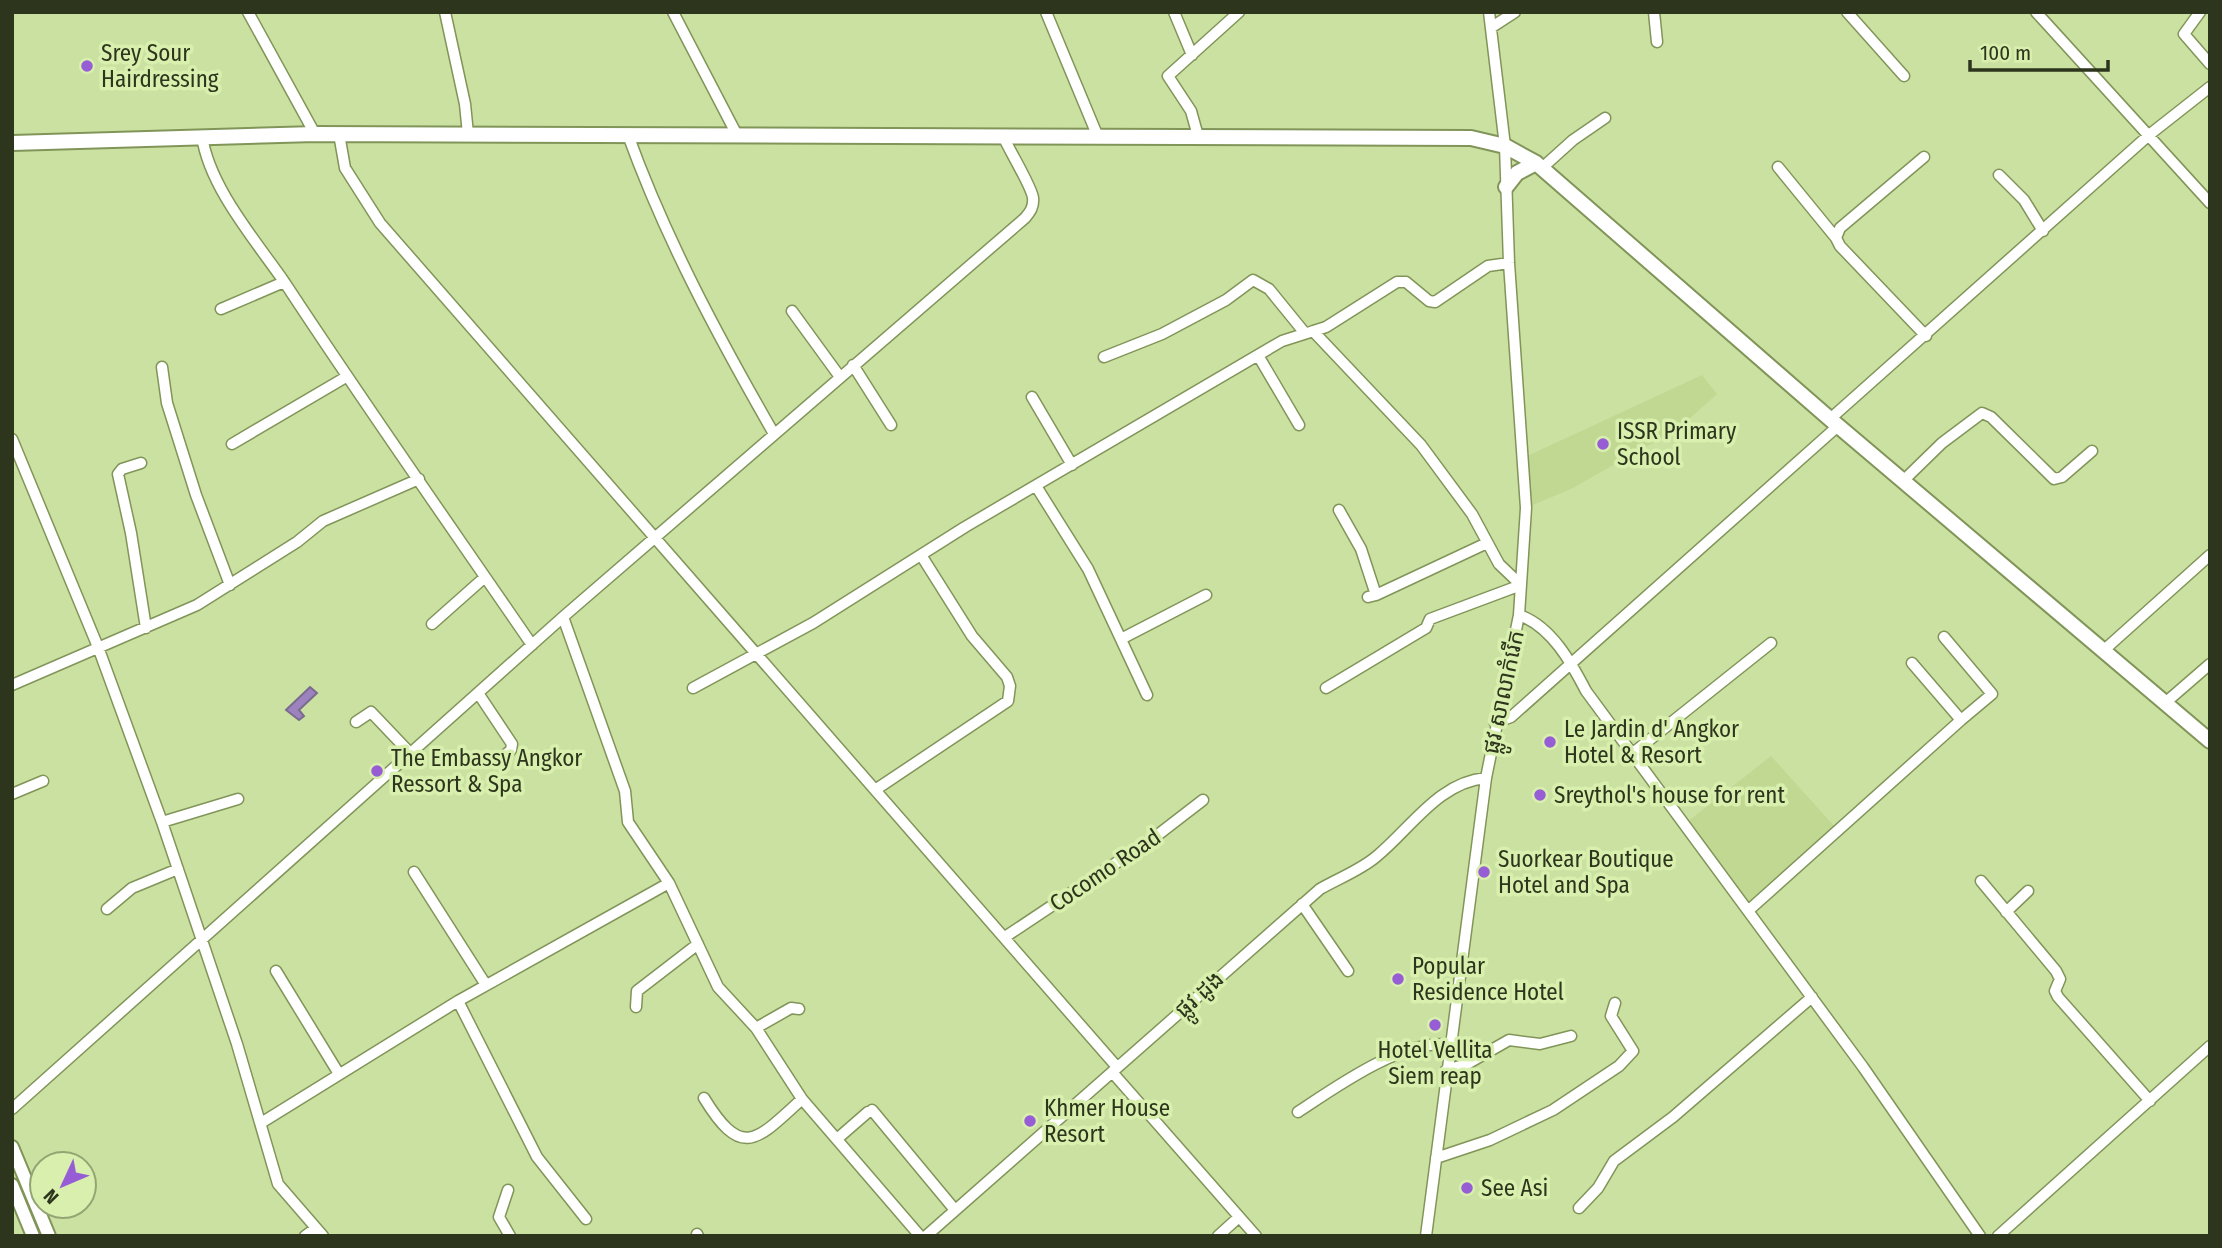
<svg xmlns="http://www.w3.org/2000/svg" width="2222" height="1248" font-family="'Fira Sans Condensed','Noto Sans Khmer',sans-serif">
  <style>
    .built { fill: #c0d892 }
    .water { fill: #9c82be; stroke: #7b6b8d; stroke-width: 2 }
    .lines { fill: none; stroke-linecap: round; stroke-linejoin: round }
    .minor-casing { stroke: #819559; stroke-width: 13 }
    .major-casing { stroke: #819559; stroke-width: 16 }
    .highway-casing { stroke: #819559; stroke-width: 18 }
    .minor { stroke: #fff; stroke-width: 10 }
    .major { stroke: #fff; stroke-width: 12 }
    .highway { stroke: #fff; stroke-width: 14 }
    .poi-dot { fill: #975dd5; stroke: #d8efae; stroke-width: 2.5 }
    .labels { text-anchor: middle; dominant-baseline: central; stroke-width: 7; stroke-linejoin: round; paint-order: stroke }
    .poi-label { font-size: 23px; fill: #2d351c; stroke: #d8efae; text-anchor: start }
    .street-label { font-size: 23px; fill: #2d351c; stroke: #d8efae }
  </style>
  <rect width="100%" height="100%" fill="#cbe1a2"/>
  <path class="built" d="M 1702,375 L 1717,394 L 1679,428 L 1573,488 L 1526,508 L 1521,459 Z
    M 1771,756 L 1835,827 L 1748,904 L 1687,822 Z"/>
  <path class="water" d="M 310,687 L 317,693 L 299,710 L 304,716 L 299,720 L 286,710 Z"/>
  <g class="lines">
    <g class="minor-casing">
      <path id="minor" d="M 248,12 L 315,134
        M 445,12 L 465,104 L 468,134
        M 673,12 L 737,135
        M 1046,12 L 1098,137
        M 1174,12 L 1192,55
        M 1654,12 L 1657,42
        M 1847,12 L 1904,76
        M 2036,12 L 2210,203
        M 2200,12 L 2184,34 L 2210,64
        M 1492,27 L 1515,12
        M 339,134 L 345,168 L 380,223 L 1117,1067
        M 628,135 C 666,240 719,338 774,434
        M 202,136 C 209,187 256,241 285,283 C 365,405 449,524 532,645
        M 1198,136 L 1191,111 L 1168,76 L 1239,12
        M 1924,157 L 1840,228 L 1836,238 L 1840,246 L 1926,336
        M 1778,167 L 1836,238
        M 1542,168 L 1573,140 L 1605,118
        M 1999,175 L 2024,200 L 2043,231
        M 221,309 L 284,282
        M 792,311 L 840,377
        M 1313,331 L 1421,445 L 1472,514 L 1499,564 L 1521,585
        M 1104,357 L 1162,334 L 1226,300 L 1253,280 L 1269,289 L 1304,332
        M 1259,357 L 1299,425
        M 853,365 L 891,425
        M 162,367 L 167,403 L 196,495 L 230,585
        M 1032,397 L 1072,465
        M 1830,419 L 2149,135 L 2210,87
        M 12,439 L 98,647 L 162,822 L 237,1044 L 278,1184 L 323,1236
        M 232,444 L 346,377
        M 141,463 L 122,469 L 118,474 L 131,533 L 146,628
        M 1903,481 L 1942,443 L 1982,413 L 1991,417 L 2054,479 L 2062,477 L 2092,451
        M 1036,486 L 1088,569 L 1147,695
        M 1339,510 L 1361,549 L 1376,595 L 1368,597
        M 1376,595 L 1487,543
        M 1519,615 C 1551,626 1571,662 1586,691 L 1863,1067 L 1980,1236
        M 563,617 L 625,791 L 628,822 L 669,883 L 718,987 L 756,1028 L 802,1099 L 920,1236
        M 432,624 L 485,577
        M 1944,637 L 1992,694 L 1961,720
        M 1121,639 L 1206,595
        M 2103,651 L 2210,555
        M 12,685 L 197,605 L 297,542 L 323,521 L 419,479
        M 693,688 L 813,623 L 965,527 L 1282,341 L 1326,327 L 1397,282 L 1406,282 L 1429,301 L 1435,302 L 1488,266 L 1509,263
        M 1326,688 L 1426,628 L 1430,619 L 1521,585
        M 478,693 L 512,744 L 511,750 L 500,759
        M 2165,703 L 2210,664
        M 356,722 L 371,712 L 411,754
        M 1495,723 L 1511,717 L 1838,426
        M 1633,753 L 1771,643
        M 875,790 L 1008,701 L 1010,686 L 1007,677 L 972,636 L 921,555
        M 12,794 L 43,781
        M 162,822 L 238,799
        M 414,872 L 486,985
        M 1981,881 L 2056,971 L 2060,979 L 2055,991 L 2058,997 L 2150,1101
        M 1302,904 L 1348,971
        M 107,909 L 132,888 L 178,869
        M 1749,910 L 1961,720 L 1912,663
        M 2006,912 L 2028,891
        M 1005,937 L 1155,837 L 1203,800
        M 276,971 L 339,1074
        M 458,1001 L 537,1157 L 586,1219
        M 636,1007 L 637,991 L 698,944
        M 756,1028 L 791,1008 L 799,1009
        M 1446,1070 L 1467,1064 L 1509,1040 L 1540,1044 L 1571,1036
        M 1112,1072 L 1256,1236
        M 704,1098 C 742,1160 756,1141 802,1099
        M 12,1109 L 563,617 L 1025,218 C 1030,212 1034,207 1033,198 C 1032,187 1009,150 1003,136
        M 872,1110 L 955,1210
        M 1298,1112 C 1336,1087 1404,1038 1450,1045
        M 261,1123 L 458,1001 L 669,883
        M 837,1139 L 868,1112
        M 1436,1158 L 1490,1140 L 1553,1110 L 1619,1066 L 1633,1051 L 1611,1016 L 1615,1003
        M 508,1190 L 499,1217 L 510,1236
        M 1579,1208 L 1598,1188 L 1614,1161 L 1673,1117 L 1812,997
        M 697,1234 L 698,1236
        M 305,1236 L 316,1228
        M 926,1236 L 1320,889 C 1339,878 1361,870 1377,856 C 1411,828 1439,782 1486,778
        M 1218,1236 L 1239,1217
        M 1426,1236 L 1486,778 L 1519,615 L 1526,508 L 1509,263 L 1505,146 L 1489,12
        M 1998,1236 L 2210,1046"/>
    </g>
    <g class="major-casing">
      <path id="major" d="M 12,1147 L 49,1236
        M 12,1185 L 33,1236"/>
    </g>
    <g class="highway-casing">
      <path id="highway" d="M 12,143 L 315,134 L 1471,138 L 1505,146 L 1536,163 L 1830,419 L 2210,741
        M 1506,187 L 1517,173 L 1536,163"/>
    </g>
    <use href="#minor" class="minor"/>
    <use href="#major" class="major"/>
    <use href="#highway" class="highway"/>
  </g>
  <g class="poi-dot">
    <circle cx="87" cy="66" r="7"/>
    <circle cx="1603" cy="444" r="7"/>
    <circle cx="1550" cy="742" r="7"/>
    <circle cx="377" cy="771" r="7"/>
    <circle cx="1540" cy="795" r="7"/>
    <circle cx="1484" cy="872" r="7"/>
    <circle cx="1398" cy="979" r="7"/>
    <circle cx="1435" cy="1025" r="7"/>
    <circle cx="1030" cy="1121" r="7"/>
    <circle cx="1467" cy="1188" r="7"/>
  </g>
  <g class="labels">
    <g class="poi-label">
      <text x="101" y="53">Srey Sour<tspan x="101" dy="26">Hairdressing</tspan></text>
      <text x="1617" y="431">ISSR Primary<tspan x="1617" dy="26">School</tspan></text>
      <text x="1564" y="729">Le Jardin d' Angkor<tspan x="1564" dy="26">Hotel &amp; Resort</tspan></text>
      <text x="391" y="758">The Embassy Angkor<tspan x="391" dy="26">Ressort &amp; Spa</tspan></text>
      <text x="1554" y="795">Sreythol's house for rent</text>
      <text x="1498" y="859">Suorkear Boutique<tspan x="1498" dy="26">Hotel and Spa</tspan></text>
      <text x="1412" y="966">Popular<tspan x="1412" dy="26">Residence Hotel</tspan></text>
      <text x="1435" y="1050" text-anchor="middle">Hotel Vellita<tspan x="1435" dy="26">Siem reap</tspan></text>
      <text x="1044" y="1108">Khmer House<tspan x="1044" dy="26">Resort</tspan></text>
      <text x="1481" y="1188">See Asi</text>
    </g>
    <g class="street-label">
      <text transform="translate(1503 692) rotate(-78)">ផ្លូវ សាលាកំរើក</text>
      <text transform="translate(1105 870) rotate(-34)">Cocomo Road</text>
      <text transform="translate(1199 994) rotate(-42)">ផ្លូវ ដូង</text>
    </g>
  </g>
  <rect width="2222" height="1248" fill="none" stroke="#2d351c" stroke-width="28"/>
  <g transform="translate(63 1185) rotate(226)"><circle r="33" fill="#d8efae" stroke="#94a574" stroke-width="2"/>
  <path d="M0-5L12 26L0 18L-12 26Z" fill="#975dd5"/>
  <text y="-10" font-size="19" font-weight="bold" text-anchor="middle" fill="#2d351c">N</text>
  </g>
  <path d="M1970 60v10h138v-10" fill="none" stroke="#2d351c" stroke-width="3.5"/>
  <text x="1980" y="60" font-size="21" fill="#2d351c" stroke="#d8efae" stroke-width="5" paint-order="stroke">100 m</text>
</svg>
